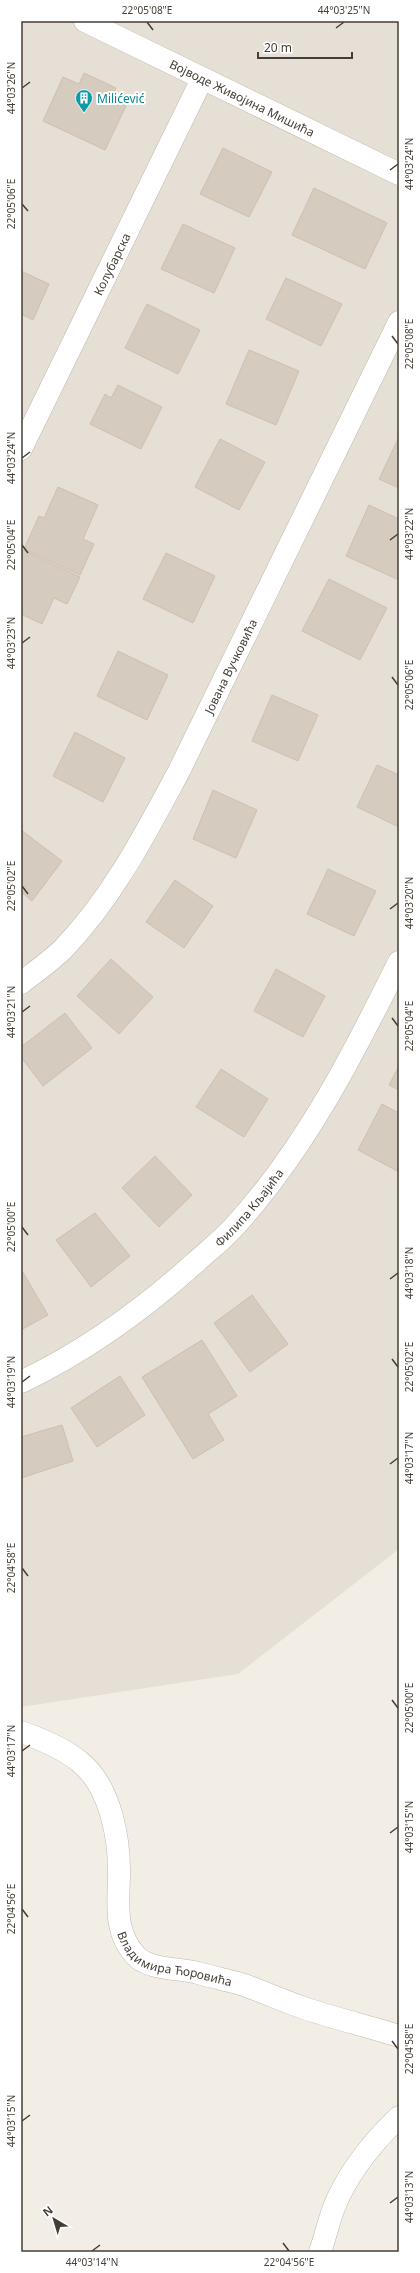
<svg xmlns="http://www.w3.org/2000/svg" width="420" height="2273" font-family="'Noto Sans',sans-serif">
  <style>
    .residential { fill: #e6dfd5 }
    .building { fill: #d6cbbf; stroke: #cebfb0 }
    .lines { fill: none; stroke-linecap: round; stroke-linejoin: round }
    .street-casing { stroke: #c0b7ad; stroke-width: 23 }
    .street { stroke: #fff; stroke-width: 22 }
    .ticks { fill: none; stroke: #453e36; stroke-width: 1.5 }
    .labels { text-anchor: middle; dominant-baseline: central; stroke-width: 4; stroke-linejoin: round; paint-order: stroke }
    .culture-label { font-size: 12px; fill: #0d838f; stroke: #fff; text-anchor: start }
    .street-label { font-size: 12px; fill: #453e36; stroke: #fff }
    .neatline { fill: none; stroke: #453e36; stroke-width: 1.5 }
    .ticks-label { font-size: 10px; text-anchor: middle; fill: #453e36 }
  </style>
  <rect width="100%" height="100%" fill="#f2eee6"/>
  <path class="residential" d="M 21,21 L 399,21 L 399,1549 L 238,1674 L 21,1707 Z"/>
  <path class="building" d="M 84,73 L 116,88 L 111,99 L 126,106 L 105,150 L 43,121 L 63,77 L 79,84 Z
    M 223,148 L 272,172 L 249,217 L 200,194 Z
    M 314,188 L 387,223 L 365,269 L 292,235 Z
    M 183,224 L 235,248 L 214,293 L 161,269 Z
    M 21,271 L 49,284 L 33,320 L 21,314 Z
    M 286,278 L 342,304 L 321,346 L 266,319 Z
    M 147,304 L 200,330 L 178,374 L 125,348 Z
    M 249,350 L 299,371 L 276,425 L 226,404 Z
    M 118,385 L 162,407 L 141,449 L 90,424 L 105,394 L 111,398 Z
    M 399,437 L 399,488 L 379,479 Z
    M 220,439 L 265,462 L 239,510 L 195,487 Z
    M 58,487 L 98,505 L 83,539 L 94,544 L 80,575 L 24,549 L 39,516 L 44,518 Z
    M 369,505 L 399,519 L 399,580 L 346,556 Z
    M 23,550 L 80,577 L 67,604 L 54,598 L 42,624 L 21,614 L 21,555 Z
    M 166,553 L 215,576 L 193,623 L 143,599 Z
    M 329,579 L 387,608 L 360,660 L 302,631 Z
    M 118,651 L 168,675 L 147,720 L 97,696 Z
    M 272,695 L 318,715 L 298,761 L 252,741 Z
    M 75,732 L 125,758 L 103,802 L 53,776 Z
    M 377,765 L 399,775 L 399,827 L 357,807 Z
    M 213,790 L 257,810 L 236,858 L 193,839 Z
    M 21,830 L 62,861 L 32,901 L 21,892 Z
    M 328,869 L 376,891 L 354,936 L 307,914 Z
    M 175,880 L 213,906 L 184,948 L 146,922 Z
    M 111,959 L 153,997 L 119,1034 L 77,996 Z
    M 276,969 L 325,996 L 303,1037 L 254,1011 Z
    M 65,1013 L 92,1048 L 43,1086 L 21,1057 L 21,1047 Z
    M 399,1066 L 399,1090 L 389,1085 Z
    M 221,1069 L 268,1099 L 244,1137 L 196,1107 Z
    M 382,1104 L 399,1113 L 399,1172 L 358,1150 Z
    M 155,1156 L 192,1195 L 159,1227 L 122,1188 Z
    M 95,1213 L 130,1256 L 91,1287 L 56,1240 Z
    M 21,1269 L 48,1315 L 21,1330 Z
    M 252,1295 L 288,1344 L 250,1372 L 214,1323 Z
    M 202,1340 L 237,1396 L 208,1414 L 224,1440 L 193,1459 L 142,1377 Z
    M 120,1376 L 145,1415 L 97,1447 L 71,1408 Z
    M 62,1425 L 73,1461 L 21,1478 L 21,1437 Z"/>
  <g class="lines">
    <g class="street-casing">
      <g id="street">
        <path id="s1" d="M 85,21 L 399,174"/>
        <path id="s2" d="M 21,449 L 202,79"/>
        <path id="s3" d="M 21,983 C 35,972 51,961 64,948 C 113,897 145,834 178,773 L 399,322"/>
        <path id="s4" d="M 21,1382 C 86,1351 144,1309 197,1261 C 209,1250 222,1240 233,1228 C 304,1151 353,1055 399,962"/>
        <path id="s5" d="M 21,1732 C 41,1739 63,1748 80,1762 C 111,1787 120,1840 119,1878 C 118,1906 115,1933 135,1955 C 148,1970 179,1968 198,1973 C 212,1977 227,1980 241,1984 C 262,1991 281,2000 301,2007 C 333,2018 367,2026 399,2036"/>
        <path d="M 320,2252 C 325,2238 328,2224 333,2210 C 346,2175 372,2143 399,2117"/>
      </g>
    </g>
    <use href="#street" class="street"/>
  </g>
  <path class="ticks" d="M 147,22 L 153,30M 336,28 L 344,22M 22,88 L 30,82M 390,170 L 398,164M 22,204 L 28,211M 392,336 L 398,344M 22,458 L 30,452M 390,540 L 398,534M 22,545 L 28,553M 22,643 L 30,637M 392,677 L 398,685M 22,886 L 28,894M 390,909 L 398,903M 22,1012 L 30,1006M 392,1018 L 398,1026M 22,1227 L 28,1235M 390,1279 L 398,1273M 392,1359 L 398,1367M 22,1382 L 30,1376M 390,1464 L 398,1458M 22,1568 L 28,1576M 392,1700 L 398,1708M 22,1751 L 30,1745M 390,1833 L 398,1827M 22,1909 L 28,1917M 392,2041 L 398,2049M 22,2121 L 30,2115M 390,2203 L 398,2197M 283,2243 L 289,2251M 92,2251 L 100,2245"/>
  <defs>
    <g id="building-pin" transform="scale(0.9)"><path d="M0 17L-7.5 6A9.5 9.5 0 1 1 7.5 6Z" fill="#0f9aa8" stroke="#fff"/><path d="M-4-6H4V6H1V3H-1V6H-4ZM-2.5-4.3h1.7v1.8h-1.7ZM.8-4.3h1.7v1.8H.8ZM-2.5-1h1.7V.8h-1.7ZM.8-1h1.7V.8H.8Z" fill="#fff"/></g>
  </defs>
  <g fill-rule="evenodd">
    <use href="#building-pin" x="84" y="98"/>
  </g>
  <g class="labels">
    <g class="culture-label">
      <text x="97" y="98">Milićević</text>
    </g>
    <g class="street-label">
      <text stroke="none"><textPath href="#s1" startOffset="175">Војводе Живојина Мишића</textPath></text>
      <text stroke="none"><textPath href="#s2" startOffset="206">Колубарска</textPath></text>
      <text stroke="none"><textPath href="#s3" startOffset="384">Јована Вучковића</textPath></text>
      <text stroke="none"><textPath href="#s4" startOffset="289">Филипа Кљајића</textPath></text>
      <text stroke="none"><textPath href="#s5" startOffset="311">Владимира Ћоровића</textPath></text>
    </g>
  </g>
  <rect width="420" height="2273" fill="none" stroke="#ffffff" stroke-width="44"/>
  <g transform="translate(54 2219) rotate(322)" stroke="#ffffff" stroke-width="3" paint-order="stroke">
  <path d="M0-3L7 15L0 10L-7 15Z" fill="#453e36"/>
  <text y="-6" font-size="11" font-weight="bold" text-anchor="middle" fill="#453e36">N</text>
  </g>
  <path d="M258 52v6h94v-6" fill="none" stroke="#453e36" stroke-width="2"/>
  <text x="264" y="52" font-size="12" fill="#453e36" stroke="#ffffff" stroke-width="3" paint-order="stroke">20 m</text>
  <rect x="22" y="22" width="376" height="2229" class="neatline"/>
  <g class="ticks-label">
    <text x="147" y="14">22°05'08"E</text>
    <text x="344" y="14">44°03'25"N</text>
    <text transform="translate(11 88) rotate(-90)" y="4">44°03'26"N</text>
    <text transform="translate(409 164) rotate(-90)" y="4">44°03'24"N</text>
    <text transform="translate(11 204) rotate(-90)" y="4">22°05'06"E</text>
    <text transform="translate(409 344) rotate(-90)" y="4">22°05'08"E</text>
    <text transform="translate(11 458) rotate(-90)" y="4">44°03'24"N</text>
    <text transform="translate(409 534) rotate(-90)" y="4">44°03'22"N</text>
    <text transform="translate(11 545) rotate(-90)" y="4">22°05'04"E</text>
    <text transform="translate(11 643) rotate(-90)" y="4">44°03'23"N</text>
    <text transform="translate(409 685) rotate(-90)" y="4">22°05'06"E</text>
    <text transform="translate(11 886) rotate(-90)" y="4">22°05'02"E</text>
    <text transform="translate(409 903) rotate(-90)" y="4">44°03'20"N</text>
    <text transform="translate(11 1012) rotate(-90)" y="4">44°03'21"N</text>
    <text transform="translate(409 1026) rotate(-90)" y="4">22°05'04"E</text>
    <text transform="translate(11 1227) rotate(-90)" y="4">22°05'00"E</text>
    <text transform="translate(409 1273) rotate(-90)" y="4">44°03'18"N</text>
    <text transform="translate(409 1367) rotate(-90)" y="4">22°05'02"E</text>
    <text transform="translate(11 1382) rotate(-90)" y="4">44°03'19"N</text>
    <text transform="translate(409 1458) rotate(-90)" y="4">44°03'17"N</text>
    <text transform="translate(11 1568) rotate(-90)" y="4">22°04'58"E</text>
    <text transform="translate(409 1708) rotate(-90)" y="4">22°05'00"E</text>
    <text transform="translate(11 1751) rotate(-90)" y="4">44°03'17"N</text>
    <text transform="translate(409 1827) rotate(-90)" y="4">44°03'15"N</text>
    <text transform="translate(11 1909) rotate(-90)" y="4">22°04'56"E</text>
    <text transform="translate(409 2049) rotate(-90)" y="4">22°04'58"E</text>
    <text transform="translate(11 2121) rotate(-90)" y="4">44°03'15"N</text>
    <text transform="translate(409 2197) rotate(-90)" y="4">44°03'13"N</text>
    <text x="92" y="2266">44°03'14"N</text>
    <text x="289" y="2266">22°04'56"E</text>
  </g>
</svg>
